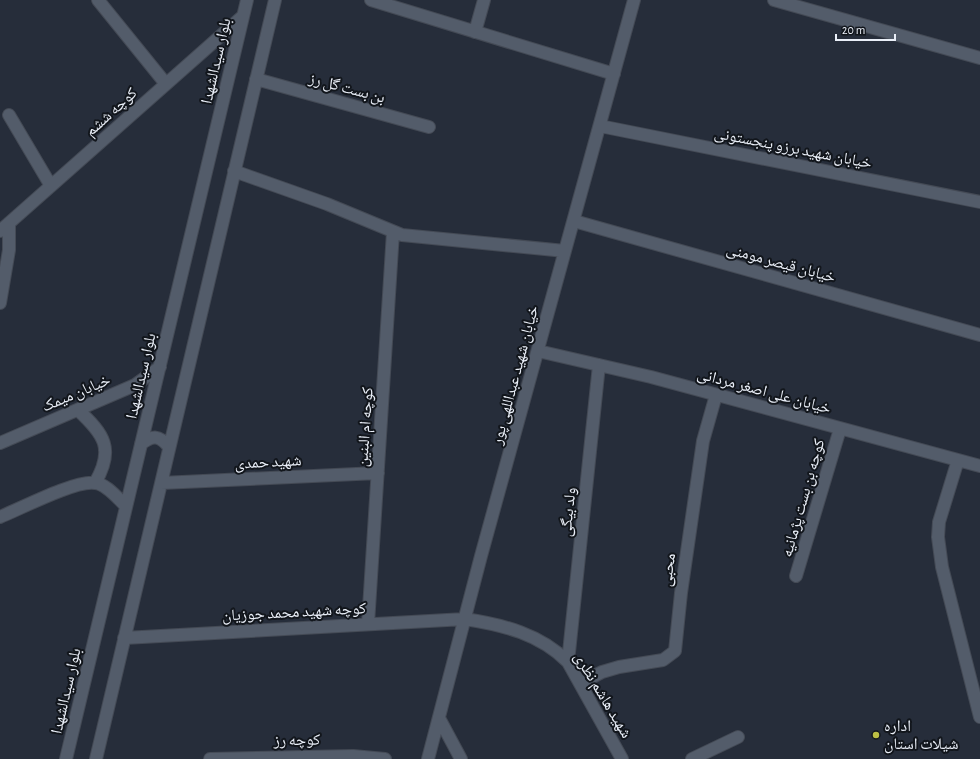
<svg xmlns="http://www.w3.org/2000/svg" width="980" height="759" font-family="'Alegreya Sans','Noto Naskh Arabic',sans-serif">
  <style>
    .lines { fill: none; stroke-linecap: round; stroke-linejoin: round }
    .minor-casing { stroke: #444a55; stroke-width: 14 }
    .minor { stroke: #535c6a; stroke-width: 12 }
    .poi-dot { fill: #bcbf44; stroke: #12161c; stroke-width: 1.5 }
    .labels { text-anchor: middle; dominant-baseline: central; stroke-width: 4; stroke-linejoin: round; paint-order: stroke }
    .street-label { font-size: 16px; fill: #eaeff8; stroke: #12161c }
    .poi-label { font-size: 16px; fill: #eaeff8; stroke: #12161c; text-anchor: start }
  </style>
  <rect width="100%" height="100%" fill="#262d3a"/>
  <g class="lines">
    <g class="minor-casing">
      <path id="minor" d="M 98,0 L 166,84
        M 371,0 L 614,74
        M 774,0 L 980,58
        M 475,32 L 484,0
        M 256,79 L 429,127
        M 9,115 L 51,186
        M 600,126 L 980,202
        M 234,171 L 327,204 L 402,235 L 565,251
        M 574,221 L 980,335
        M 0,231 L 243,16
        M 0,303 L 9,250 L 9,223
        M 538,351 L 651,377 L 980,466
        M 78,410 C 104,434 115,449 95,483
        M 0,443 L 135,385 L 160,367
        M 141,444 C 153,435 159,435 169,447
        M 958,460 L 939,522 L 938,537 L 942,567 L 980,717
        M 161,483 L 378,473
        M 0,517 C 20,509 75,480 95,483 C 107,484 118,499 126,506
        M 796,576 L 840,429
        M 368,624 L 393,232
        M 124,638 L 465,619 C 504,625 540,634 568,662 L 622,759
        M 568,662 L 599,365
        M 581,683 L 602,672 L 619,667 L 663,660 L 675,651 L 681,593 L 703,441 L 716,395
        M 439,718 L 461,759
        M 66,759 L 247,0
        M 96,759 L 275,0
        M 210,759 L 353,756 L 385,759
        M 428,759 L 481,556 L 634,0
        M 692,759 L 738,737"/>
    </g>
    <use href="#minor" class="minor"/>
  </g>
  <circle class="poi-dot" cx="876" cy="735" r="4"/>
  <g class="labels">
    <g class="street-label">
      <text transform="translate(216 61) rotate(-77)">بلوار سیدالشهدا</text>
      <text transform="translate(347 88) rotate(15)">بن بست گل رز</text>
      <text transform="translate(111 112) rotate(-42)">کوچه ششم</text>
      <text transform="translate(793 148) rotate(11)">خیابان شهید برزو پنجستونی</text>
      <text transform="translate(781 263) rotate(15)">خیابان قیصر مومنی</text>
      <text transform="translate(515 375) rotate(-75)">خیابان شهید عبداللهی پور</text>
      <text transform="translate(141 376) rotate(-77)">بلوار سیدالشهدا</text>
      <text transform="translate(764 391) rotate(15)">خیابان علی اصغر مردانی</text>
      <text transform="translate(76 393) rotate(-23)">خیابان میمک</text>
      <text transform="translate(365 427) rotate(-86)">کوچه ام البنین</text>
      <text transform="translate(268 462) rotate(-3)">شهید حمدی</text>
      <text transform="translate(803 498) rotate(-74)">کوچه بن بست پژمانیه</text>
      <text transform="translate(568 512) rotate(-84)">ولد بیگی</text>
      <text transform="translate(668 570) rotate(-82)">محبی</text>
      <text transform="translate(294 612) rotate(-3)">کوچه شهید محمد جوزیان</text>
      <text transform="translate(66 691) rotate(-77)">بلوار سیدالشهدا</text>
      <text transform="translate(603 695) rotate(59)">شهید هاشم نظری</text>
      <text transform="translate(297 740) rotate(-1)">کوچه رز</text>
    </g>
    <g class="poi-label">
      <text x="884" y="726">اداره<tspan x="884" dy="18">شیلات استان</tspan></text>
    </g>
  </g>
  <path d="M836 34v6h59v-6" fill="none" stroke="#eaeff8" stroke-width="2"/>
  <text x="842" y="34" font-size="12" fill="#eaeff8" stroke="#12161c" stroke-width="3" paint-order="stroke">20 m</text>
</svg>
